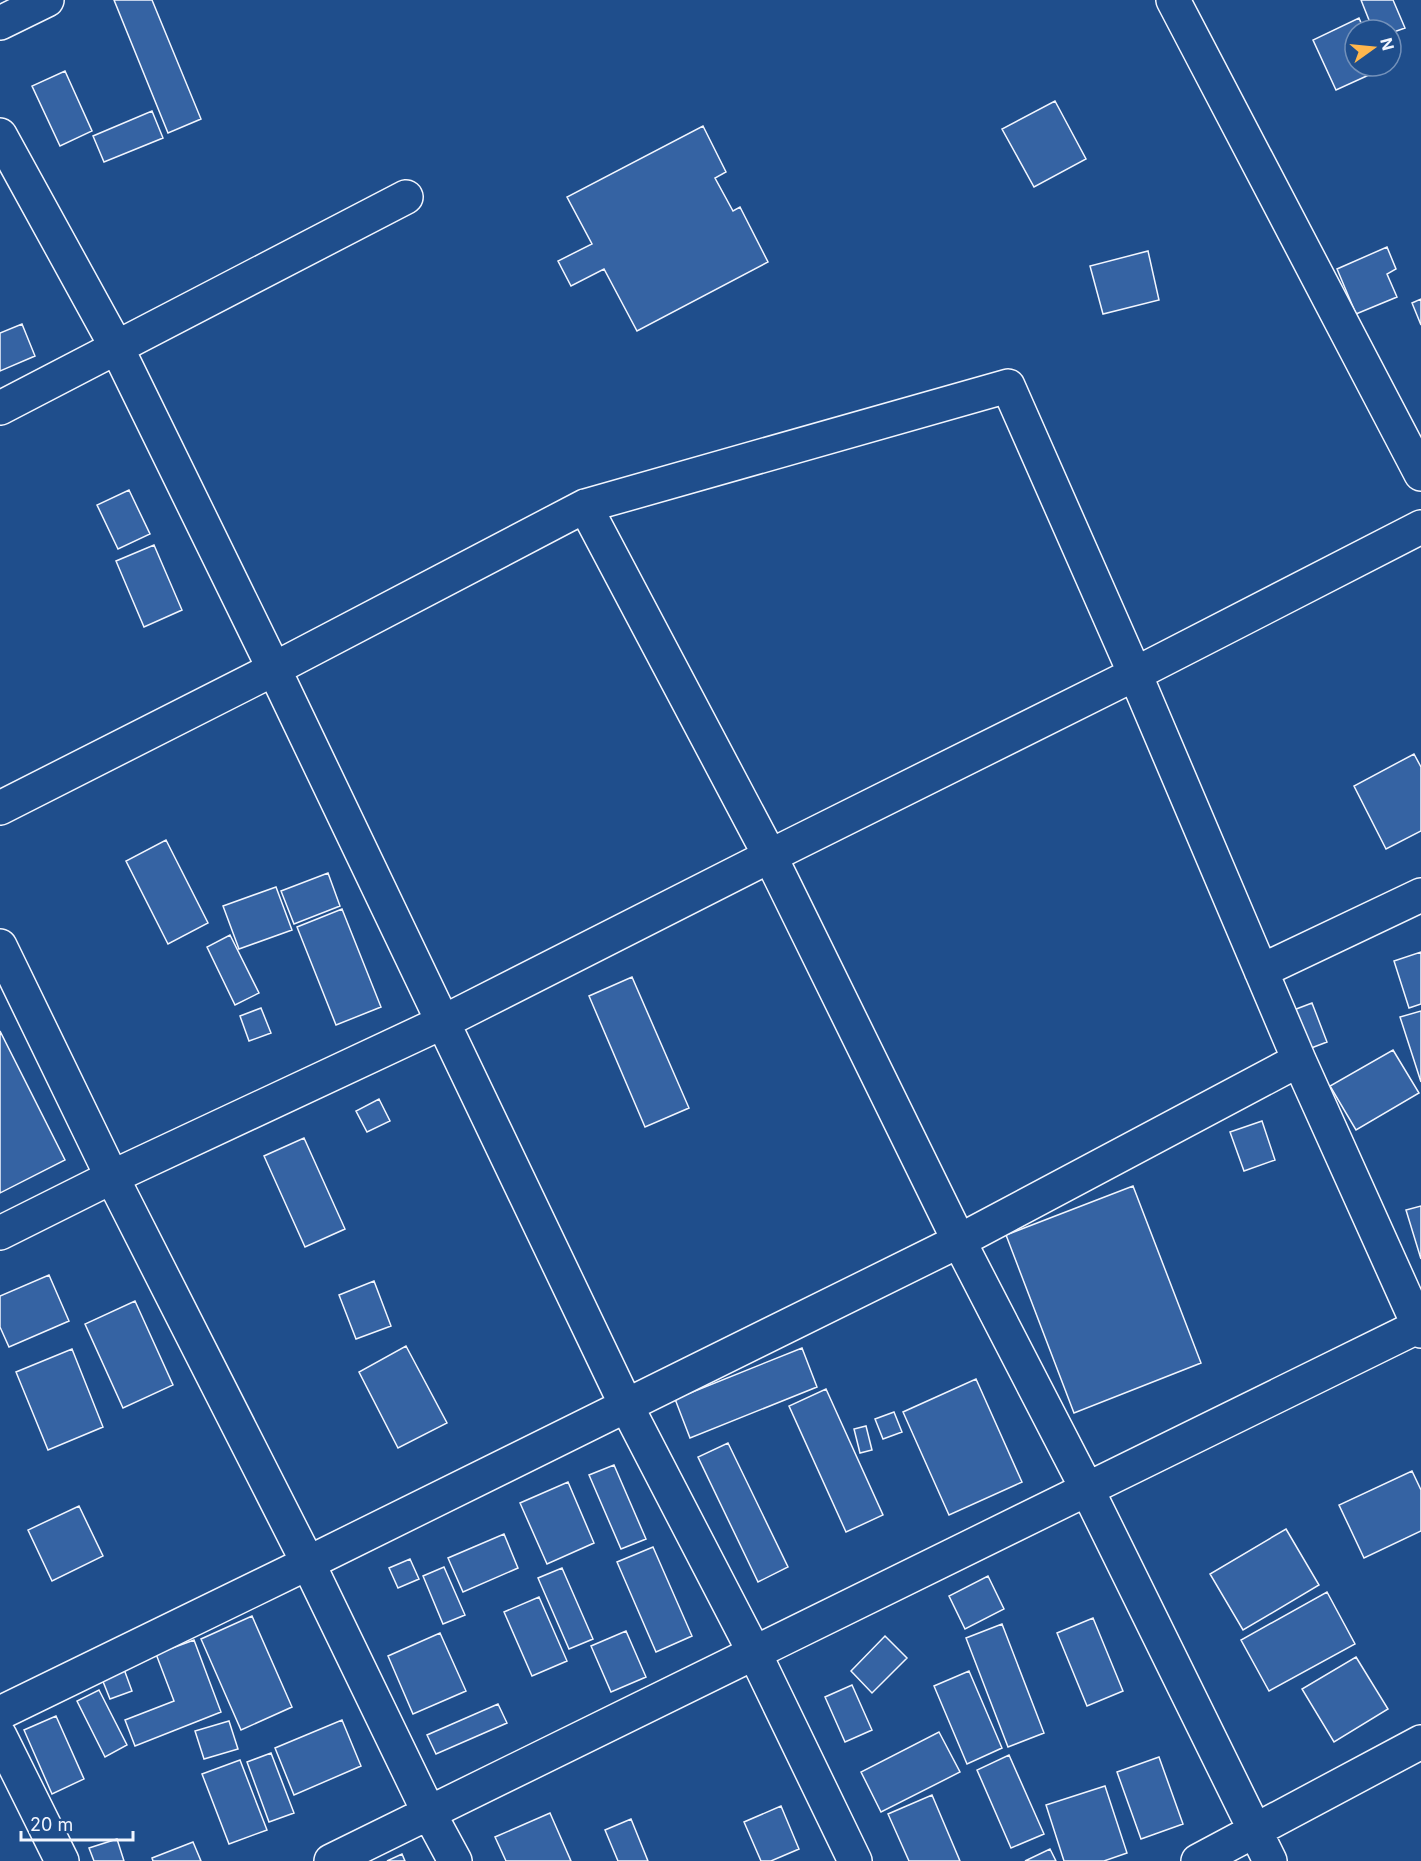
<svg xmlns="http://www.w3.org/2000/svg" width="1421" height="1861" font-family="Inter,sans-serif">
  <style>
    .building { fill: #3563a3; stroke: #f2f6ff; stroke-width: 1.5 }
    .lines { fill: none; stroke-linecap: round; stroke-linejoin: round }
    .minor-casing { stroke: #f2f6ff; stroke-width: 36 }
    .minor { stroke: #1f4e8c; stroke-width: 33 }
  </style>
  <rect width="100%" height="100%" fill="#1f4e8c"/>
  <path class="building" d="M 114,0 L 152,0 L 201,119 L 168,133 Z
    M 1361,0 L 1393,0 L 1405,28 L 1391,33 L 1391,30 L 1373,30 Z
    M 1359,18 L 1364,30 L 1355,30 L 1355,66 L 1381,66 L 1382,69 L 1336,90 L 1313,40 Z
    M 65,71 L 92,131 L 60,146 L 32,86 Z
    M 1055,101 L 1086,159 L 1034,187 L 1002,129 Z
    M 152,111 L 163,138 L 104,162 L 93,136 Z
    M 703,126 L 726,172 L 715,178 L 733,211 L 740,207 L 768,262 L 637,331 L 604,269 L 571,286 L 558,261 L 592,244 L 567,197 Z
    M 1387,247 L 1396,269 L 1387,274 L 1397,297 L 1356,314 L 1337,269 Z
    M 1148,251 L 1159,300 L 1103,314 L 1090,266 Z
    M 1421,299 L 1421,325 L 1412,303 Z
    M 22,324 L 35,356 L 0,371 L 0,333 Z
    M 129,490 L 150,534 L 118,549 L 97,505 Z
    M 154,545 L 182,610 L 144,627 L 116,561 Z
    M 1414,754 L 1421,767 L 1421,831 L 1386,849 L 1354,786 Z
    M 166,840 L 208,923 L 168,944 L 126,861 Z
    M 328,873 L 340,906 L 294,924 L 281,891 Z
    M 276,887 L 292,930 L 239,949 L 223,906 Z
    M 342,909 L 381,1007 L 336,1025 L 297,927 Z
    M 230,935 L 259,993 L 235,1005 L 207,947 Z
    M 1421,952 L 1421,1004 L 1409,1008 L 1394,961 Z
    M 632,977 L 689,1108 L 645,1127 L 589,996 Z
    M 1312,1003 L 1327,1042 L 1306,1050 L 1291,1011 Z
    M 261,1008 L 271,1033 L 249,1041 L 240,1016 Z
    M 1421,1011 L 1421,1082 L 1400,1017 Z
    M 0,1031 L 65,1160 L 0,1193 Z
    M 1393,1050 L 1419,1093 L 1356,1130 L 1330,1086 Z
    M 379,1099 L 390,1121 L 367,1132 L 356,1111 Z
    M 1262,1121 L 1275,1160 L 1244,1171 L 1230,1132 Z
    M 304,1138 L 345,1229 L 305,1247 L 264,1156 Z
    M 1133,1186 L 1201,1363 L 1074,1413 L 1006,1235 Z
    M 1421,1206 L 1421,1259 L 1406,1210 Z
    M 49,1275 L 69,1321 L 9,1347 L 0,1327 L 0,1296 Z
    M 374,1281 L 391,1326 L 356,1339 L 339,1295 Z
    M 135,1301 L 173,1385 L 123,1408 L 85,1324 Z
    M 406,1346 L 447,1423 L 398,1448 L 359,1372 Z
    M 802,1348 L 817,1387 L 690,1438 L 675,1399 Z
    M 72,1349 L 103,1427 L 48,1450 L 16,1372 Z
    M 976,1379 L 1022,1482 L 949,1515 L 903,1412 Z
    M 826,1389 L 883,1515 L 846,1532 L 789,1406 Z
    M 894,1412 L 902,1432 L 883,1439 L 875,1419 Z
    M 866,1426 L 872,1450 L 860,1453 L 854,1429 Z
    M 728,1443 L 788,1567 L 758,1582 L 698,1457 Z
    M 614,1465 L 646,1539 L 621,1549 L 589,1475 Z
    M 1412,1471 L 1421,1490 L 1421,1531 L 1364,1558 L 1339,1505 Z
    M 568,1482 L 594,1543 L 547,1564 L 520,1503 Z
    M 79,1506 L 103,1556 L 52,1581 L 28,1530 Z
    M 1286,1529 L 1319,1585 L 1243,1630 L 1210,1574 Z
    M 504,1534 L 518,1568 L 463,1592 L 448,1558 Z
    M 653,1547 L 692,1636 L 656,1652 L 617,1562 Z
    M 410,1559 L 419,1579 L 398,1588 L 389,1568 Z
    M 444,1567 L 465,1615 L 443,1624 L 423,1576 Z
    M 562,1568 L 593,1639 L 569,1649 L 538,1578 Z
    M 988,1576 L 1004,1609 L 965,1629 L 949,1596 Z
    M 1327,1592 L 1355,1644 L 1269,1691 L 1241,1640 Z
    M 539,1597 L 567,1661 L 532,1676 L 504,1612 Z
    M 252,1616 L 292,1707 L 241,1730 L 201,1639 Z
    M 1093,1618 L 1123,1691 L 1087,1706 L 1057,1633 Z
    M 1002,1624 L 1044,1733 L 1008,1747 L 966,1638 Z
    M 626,1631 L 646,1677 L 611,1692 L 591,1646 Z
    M 440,1633 L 466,1691 L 413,1714 L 388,1656 Z
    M 885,1636 L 907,1658 L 872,1693 L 851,1671 Z
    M 194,1640 L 221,1712 L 135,1746 L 125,1720 L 174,1701 L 156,1654 Z
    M 1356,1657 L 1388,1709 L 1334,1742 L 1302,1689 Z
    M 121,1661 L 132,1691 L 110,1699 L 98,1669 Z
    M 969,1671 L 1002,1748 L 967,1764 L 934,1686 Z
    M 852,1685 L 872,1730 L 845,1742 L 825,1697 Z
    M 99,1690 L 127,1745 L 105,1757 L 77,1701 Z
    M 498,1704 L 507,1723 L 436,1754 L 427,1735 Z
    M 56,1716 L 84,1779 L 52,1794 L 24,1730 Z
    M 342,1720 L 361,1766 L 294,1795 L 275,1748 Z
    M 229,1721 L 238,1749 L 204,1759 L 195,1731 Z
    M 939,1732 L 960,1772 L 881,1812 L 861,1772 Z
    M 271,1753 L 294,1813 L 269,1822 L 247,1762 Z
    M 1009,1755 L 1044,1834 L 1011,1848 L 977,1770 Z
    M 1159,1757 L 1183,1824 L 1141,1839 L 1117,1772 Z
    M 240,1760 L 267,1830 L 229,1844 L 202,1774 Z
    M 1105,1786 L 1127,1853 L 1104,1861 L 1064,1861 L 1046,1805 Z
    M 932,1795 L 960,1861 L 909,1861 L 888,1814 Z
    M 781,1806 L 799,1849 L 771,1861 L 761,1861 L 744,1822 Z
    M 550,1813 L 571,1861 L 506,1861 L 495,1837 Z
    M 631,1819 L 648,1861 L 618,1861 L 605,1830 Z
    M 117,1839 L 124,1861 L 94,1861 L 89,1848 Z
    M 193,1842 L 201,1861 L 153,1861 L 152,1858 Z
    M 1050,1849 L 1056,1861 L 1025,1861 Z
    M 402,1854 L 405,1861 L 387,1861 Z"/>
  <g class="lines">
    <g class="minor-casing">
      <path id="minor" d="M 1173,0 L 1421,474
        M 0,23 L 47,0
        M 0,135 L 117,348 L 274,669 L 626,1405 L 754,1652 L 855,1861
        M 0,408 L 406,197
        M 585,506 L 770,856 L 959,1241 L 1087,1489 L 1270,1861
        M 0,808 L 274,669 L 585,506 L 1008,386 L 1135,674 L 1299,1060 L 1421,1331
        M 0,946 L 112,1177 L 308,1563 L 429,1813 L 455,1861
        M 1261,971 L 1421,895
        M 0,1233 L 112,1177 L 443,1022 L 770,856 L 1135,674 L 1421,527
        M 0,1713 L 308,1563 L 959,1241 L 1299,1060
        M 0,1736 L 62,1861
        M 331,1861 L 1421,1325
        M 1198,1861 L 1421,1742"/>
    </g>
    <use href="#minor" class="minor"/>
  </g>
  <g transform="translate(1373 48) rotate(75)"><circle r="28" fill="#1f4e8c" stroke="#7391ba" stroke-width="1.5"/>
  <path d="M0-4.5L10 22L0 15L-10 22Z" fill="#ffb74d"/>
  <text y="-9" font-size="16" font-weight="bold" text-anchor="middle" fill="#f2f6ff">N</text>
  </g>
  <path d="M21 1831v9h112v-9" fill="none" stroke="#f2f6ff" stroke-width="3"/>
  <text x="30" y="1831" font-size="18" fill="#f2f6ff" stroke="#1f4e8c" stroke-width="4.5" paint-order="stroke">20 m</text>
</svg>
